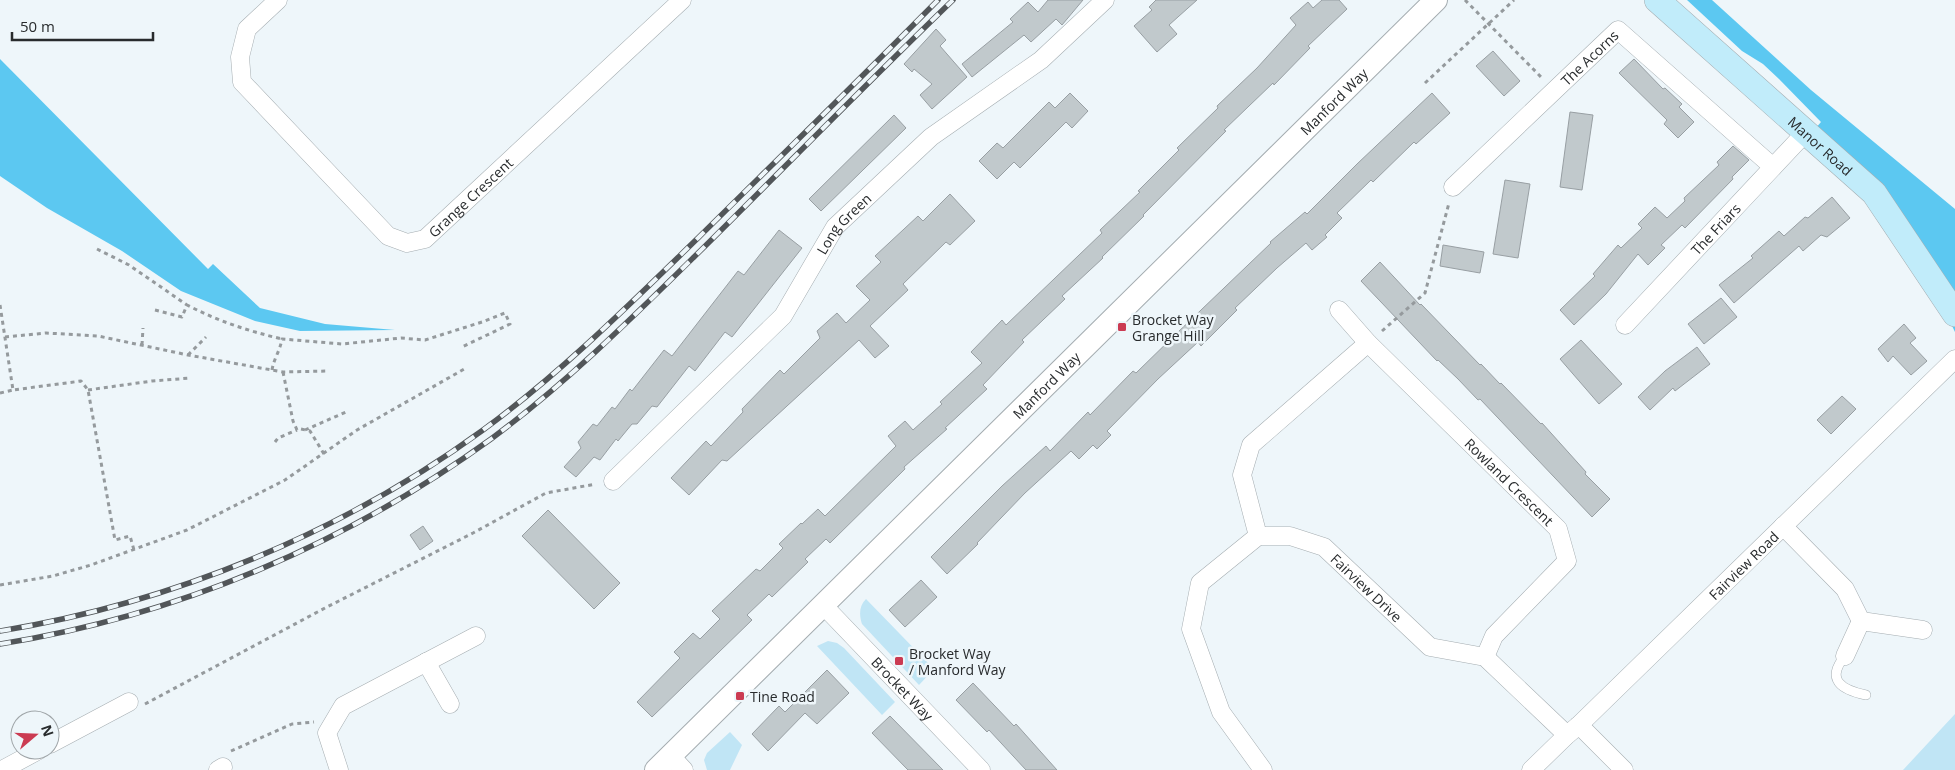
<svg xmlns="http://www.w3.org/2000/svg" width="1955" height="770" font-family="'Open Sans',sans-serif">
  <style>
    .green { fill: #c0e5f5 }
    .forest { fill: #5cc8f1 }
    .building { fill: #c1c9cc; stroke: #989fa3 }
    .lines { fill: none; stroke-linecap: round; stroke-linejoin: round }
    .service-casing { stroke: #a5adb1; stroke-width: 10 }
    .minor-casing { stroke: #a5adb1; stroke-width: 19 }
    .tertiary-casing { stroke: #a5adb1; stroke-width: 24 }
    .secondary-casing { stroke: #a5adb1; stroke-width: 26 }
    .path { stroke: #959a9d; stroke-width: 3; stroke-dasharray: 4 4; stroke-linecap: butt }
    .service { stroke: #fff; stroke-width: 9 }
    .minor { stroke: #fff; stroke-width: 18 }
    .tertiary { stroke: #fff; stroke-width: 22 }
    .secondary { stroke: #c1ecfa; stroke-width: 25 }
    .rail-casing { stroke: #525659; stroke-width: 5.5 }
    .rail { stroke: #eef6fa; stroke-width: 4; stroke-dasharray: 11; stroke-linecap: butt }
    .poi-dot { fill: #cb3b52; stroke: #eef6fa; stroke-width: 2 }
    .labels { text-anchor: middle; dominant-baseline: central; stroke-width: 5; stroke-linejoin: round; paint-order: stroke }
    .street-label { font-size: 14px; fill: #282b2d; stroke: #eef6fa }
    .poi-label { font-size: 14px; fill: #282b2d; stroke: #eef6fa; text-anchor: start }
  </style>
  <rect width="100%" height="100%" fill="#eef6fa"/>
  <path class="green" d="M 866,599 L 934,669 L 919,685 L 862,624 C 859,615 859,606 866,599 Z
    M 828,641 L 837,643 L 844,648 L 895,702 L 882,715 L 817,646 Z
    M 1955,714 L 1955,770 L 1903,770 Z
    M 730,732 L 742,745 L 730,770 L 707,770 L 704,760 L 707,753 Z"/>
  <path class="forest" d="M 1687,0 L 1712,0 L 1811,90 L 1955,209 L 1955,332 L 1903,223 L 1815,129 L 1821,122 L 1779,79 L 1763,64 L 1742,51 Z
    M 0,59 L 208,269 L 213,264 L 260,308 L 325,324 L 395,330 L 300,331 L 255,321 L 181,291 L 122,251 L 47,208 L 0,176 Z"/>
  <path class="building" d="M 1048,0 L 1083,0 L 1062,25 L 1056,19 L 1031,42 L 1024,35 L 972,77 L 962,64 L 1013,22 L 1010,19 L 1028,2 L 1038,12 Z
    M 1156,0 L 1197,0 L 1169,25 L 1177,34 L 1157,52 L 1134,26 L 1152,10 L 1149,7 Z
    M 1322,0 L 1339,0 L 1347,9 L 1308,46 L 1310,48 L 1274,85 L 1273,83 L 1224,130 L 1226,131 L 1143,215 L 1144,216 L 1102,257 L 1103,258 L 1062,296 L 1065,299 L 1022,340 L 1024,342 L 983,385 L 987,389 L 945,428 L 947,429 L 904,467 L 905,469 L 830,543 L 826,539 L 805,559 L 808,562 L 772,597 L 769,594 L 747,615 L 752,620 L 652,717 L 637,702 L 680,658 L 674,652 L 693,633 L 700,639 L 720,619 L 712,611 L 756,569 L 760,571 L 783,548 L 779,544 L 801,523 L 802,524 L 818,509 L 825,516 L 896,446 L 888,436 L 905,421 L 913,430 L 942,404 L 940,402 L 982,363 L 971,352 L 1002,320 L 1006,325 L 1102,233 L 1100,230 L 1140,192 L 1138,191 L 1179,150 L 1177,148 L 1218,108 L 1217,106 L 1257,68 L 1296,25 L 1290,18 L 1308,2 L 1313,8 Z
    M 936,29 L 946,40 L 940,46 L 967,77 L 932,109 L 920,95 L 932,84 L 914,69 L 912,72 L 904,64 Z
    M 1493,51 L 1520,81 L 1504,96 L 1476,66 Z
    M 1634,59 L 1663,89 L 1665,88 L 1682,104 L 1679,107 L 1694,122 L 1678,138 L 1664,124 L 1667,120 L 1619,73 Z
    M 1070,93 L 1088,111 L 1072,128 L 1066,122 L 1020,168 L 1014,162 L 997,179 L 979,161 L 997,143 L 1003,148 L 1049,102 L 1055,108 Z
    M 1432,93 L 1450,113 L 1416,144 L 1414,142 L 1373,182 L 1371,180 L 1337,213 L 1342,218 L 1325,235 L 1327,237 L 1312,250 L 1306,243 L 1277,268 L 1235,308 L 1237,310 L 1201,346 L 1198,342 L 1158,379 L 1107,431 L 1111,435 L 1097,449 L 1093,445 L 1079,459 L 1071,451 L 1025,493 L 977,543 L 978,544 L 947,574 L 931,557 L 1002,486 L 1046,446 L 1050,451 L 1088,412 L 1090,415 L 1133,371 L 1136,373 L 1177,333 L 1271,243 L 1270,242 L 1305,212 L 1307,214 L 1357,164 Z
    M 1570,112 L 1593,115 L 1582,190 L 1560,187 Z
    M 894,115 L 906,128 L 821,211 L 809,199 Z
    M 1733,146 L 1749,160 L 1732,177 L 1733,179 L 1685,228 L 1682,225 L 1661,245 L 1665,248 L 1648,265 L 1638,254 L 1606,294 L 1574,325 L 1560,310 L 1595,276 L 1593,274 L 1618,245 L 1621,248 L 1642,228 L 1638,224 L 1655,207 L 1667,218 L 1685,201 L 1684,198 L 1719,165 L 1717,162 Z
    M 1505,180 L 1530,184 L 1518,258 L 1493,254 Z
    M 950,194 L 975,221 L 950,245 L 946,242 L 903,284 L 908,290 L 870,326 L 889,346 L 875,358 L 859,340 L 727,461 L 722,460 L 689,495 L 671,478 L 706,441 L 711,446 L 743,412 L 742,409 L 780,370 L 784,374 L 820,338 L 817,331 L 837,313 L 846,323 L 870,300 L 856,286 L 881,262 L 875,256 L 918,216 L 923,221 Z
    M 1832,197 L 1850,218 L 1827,237 L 1821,235 L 1803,251 L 1799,246 L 1734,303 L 1719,285 L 1753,258 L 1751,256 L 1779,231 L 1784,236 L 1805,217 L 1808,218 Z
    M 779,230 L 802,248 L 732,337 L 725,332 L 695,371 L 689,366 L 657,407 L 652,406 L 637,424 L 632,424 L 618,441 L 616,439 L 600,460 L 594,457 L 576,477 L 564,467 L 581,448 L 578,442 L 593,424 L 597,426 L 612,407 L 615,409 L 630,389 L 632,391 L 664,350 L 672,356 L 738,271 L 744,275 Z
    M 1443,245 L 1484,252 L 1480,273 L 1440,266 Z
    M 1380,262 L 1420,305 L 1421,304 L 1480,365 L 1481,364 L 1500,384 L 1501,383 L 1541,424 L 1542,423 L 1586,472 L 1585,474 L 1610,499 L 1592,517 L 1480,399 L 1478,400 L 1458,379 L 1438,360 L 1437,361 L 1361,281 Z
    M 1721,298 L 1737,317 L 1704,344 L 1688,324 Z
    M 1904,324 L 1916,338 L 1910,343 L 1927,361 L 1911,375 L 1893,356 L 1888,362 L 1878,349 Z
    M 1581,340 L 1622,384 L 1599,404 L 1560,359 Z
    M 1697,347 L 1710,364 L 1675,391 L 1673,388 L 1650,410 L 1638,397 L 1665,371 Z
    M 1842,396 L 1856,409 L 1831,434 L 1817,420 Z
    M 548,510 L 620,583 L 594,609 L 522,536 Z
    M 423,526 L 433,541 L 420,550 L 410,535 Z
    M 921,580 L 937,597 L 905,627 L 889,610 Z
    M 827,670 L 849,693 L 817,724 L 805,713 L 768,751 L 752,734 L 779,706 L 785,712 Z
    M 973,683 L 1014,726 L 1016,724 L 1057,770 L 1026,770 L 989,730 L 987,732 L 956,700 Z
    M 890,716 L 943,770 L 908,770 L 872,733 Z"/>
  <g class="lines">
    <g class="service-casing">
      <path id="service" d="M 1845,656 C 1825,680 1842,690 1866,695"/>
    </g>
    <g class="minor-casing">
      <g id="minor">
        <path id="s1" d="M 278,0 L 247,29 L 240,57 L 242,82 L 388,236 L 407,243 L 425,239 L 682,0"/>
        <path id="s2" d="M 1453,187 L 1618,30 L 1773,167"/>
        <path id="s3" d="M 1339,310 L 1368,343 L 1558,529 L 1567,561 L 1494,636 L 1485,657"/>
        <path id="s4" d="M 1625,325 L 1806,132"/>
        <path id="s5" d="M 613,481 L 783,316 L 835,227 L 931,137 L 1041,60 L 1105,0"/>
        <path d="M 1783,526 L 1845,589 L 1861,621 L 1923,630"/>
        <path d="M 1258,536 L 1242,475 L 1251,445 L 1368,343"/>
        <path id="s6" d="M 824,606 L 981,770"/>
        <path d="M 1845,656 L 1861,621"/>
        <path d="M 426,662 L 450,704"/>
        <path d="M 1579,725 L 1624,770"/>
        <path d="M 50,744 L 129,702"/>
        <path d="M 671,756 L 684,770"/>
        <path d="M 2,770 L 39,750"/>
        <path d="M 218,770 L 223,767"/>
        <path d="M 339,770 L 327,733 L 343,706 L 476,636"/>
        <path id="s7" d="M 1263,770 L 1221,712 L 1191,629 L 1200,583 L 1258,536 L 1290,536 L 1324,547 L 1430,647 L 1485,657 L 1567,735"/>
        <path id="s8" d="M 1531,770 L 1567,735 L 1579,725 L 1955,359"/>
      </g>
    </g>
    <g class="tertiary-casing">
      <g id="tertiary">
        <path id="s9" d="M 656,770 L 1436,0"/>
      </g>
    </g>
    <g class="secondary-casing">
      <g id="secondary">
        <path id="s10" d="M 1657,0 L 1874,193 L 1955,314"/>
      </g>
    </g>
    <path class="path" d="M 1465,0 L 1542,78
      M 1425,83 L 1514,0
      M 97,249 L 129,265 L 187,305
      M 0,305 L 13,390 L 81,381 L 88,390 L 115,540 L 130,536 L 134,550
      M 155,310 L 182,317 L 187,305 C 218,321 248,331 282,339
      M 1382,331 L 1425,293 L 1449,203
      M 5,337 L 46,333 L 98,336 L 188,355 L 283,372 L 329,371
      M 142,345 L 143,328
      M 188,355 L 206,337
      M 272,370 C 274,358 280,351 282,339 L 342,344 L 401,338 L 425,340 L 482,322 L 505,313 L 510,324 L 462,347
      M 283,372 L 293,421 L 297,430 L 301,429 L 310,431 L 324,454
      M 88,390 L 152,381 L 191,378
      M 0,393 L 13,390
      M 305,430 L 346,412
      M 275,442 L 278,438 L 297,430
      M 0,585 L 53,576 L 91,565 L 187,530 L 285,480 L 357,430 L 466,368
      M 145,704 L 325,608 L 473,533 L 546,493 L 596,484
      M 231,751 L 292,724 L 314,722"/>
    <use href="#service" class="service"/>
    <use href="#minor" class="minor"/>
    <use href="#tertiary" class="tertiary"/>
    <use href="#secondary" class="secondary"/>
    <g class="rail-casing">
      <path id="rail" d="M 0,631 C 172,603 342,533 483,430 C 561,373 630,304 699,237 C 779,158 859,80 938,0
        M 0,644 C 177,616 346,544 491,439 C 564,385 629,321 693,258 C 780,172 865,85 953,0"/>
    </g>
    <use href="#rail" class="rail"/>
  </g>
  <g class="poi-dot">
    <rect x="1117" y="322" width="10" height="10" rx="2.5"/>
    <rect x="894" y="656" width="10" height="10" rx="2.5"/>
    <rect x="735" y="691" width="10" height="10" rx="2.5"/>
  </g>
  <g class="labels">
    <g class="street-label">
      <text stroke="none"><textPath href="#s2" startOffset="188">The Acorns</textPath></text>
      <text stroke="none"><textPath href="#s9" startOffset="952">Manford Way</textPath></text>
      <text stroke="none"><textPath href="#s10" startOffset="219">Manor Road</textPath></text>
      <text stroke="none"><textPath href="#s1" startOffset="409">Grange Crescent</textPath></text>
      <text stroke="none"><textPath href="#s5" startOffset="348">Long Green</textPath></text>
      <text stroke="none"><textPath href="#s4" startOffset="132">The Friars</textPath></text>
      <text stroke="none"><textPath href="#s9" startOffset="548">Manford Way</textPath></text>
      <text stroke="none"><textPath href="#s3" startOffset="242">Rowland Crescent</textPath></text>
      <text stroke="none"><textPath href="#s8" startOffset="295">Fairview Road</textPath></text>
      <text stroke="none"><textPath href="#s7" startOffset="408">Fairview Drive</textPath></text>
      <text stroke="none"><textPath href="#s6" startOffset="114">Brocket Way</textPath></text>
    </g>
    <g class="poi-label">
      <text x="1132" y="319">Brocket Way<tspan x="1132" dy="16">Grange Hill</tspan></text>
      <text x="909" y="653">Brocket Way<tspan x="909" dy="16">/ Manford Way</tspan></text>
      <text x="750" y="696">Tine Road</text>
    </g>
  </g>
  <g transform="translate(35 735) rotate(71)"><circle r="24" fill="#eef6fa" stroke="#9fa5a8"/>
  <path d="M0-4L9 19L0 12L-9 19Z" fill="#cb3b52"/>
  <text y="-8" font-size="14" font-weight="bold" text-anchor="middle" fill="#282b2d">N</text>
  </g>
  <path d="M12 32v8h141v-8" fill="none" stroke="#282b2d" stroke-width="2.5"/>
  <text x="20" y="32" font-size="15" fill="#282b2d" stroke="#eef6fa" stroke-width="4" paint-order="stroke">50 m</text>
</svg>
